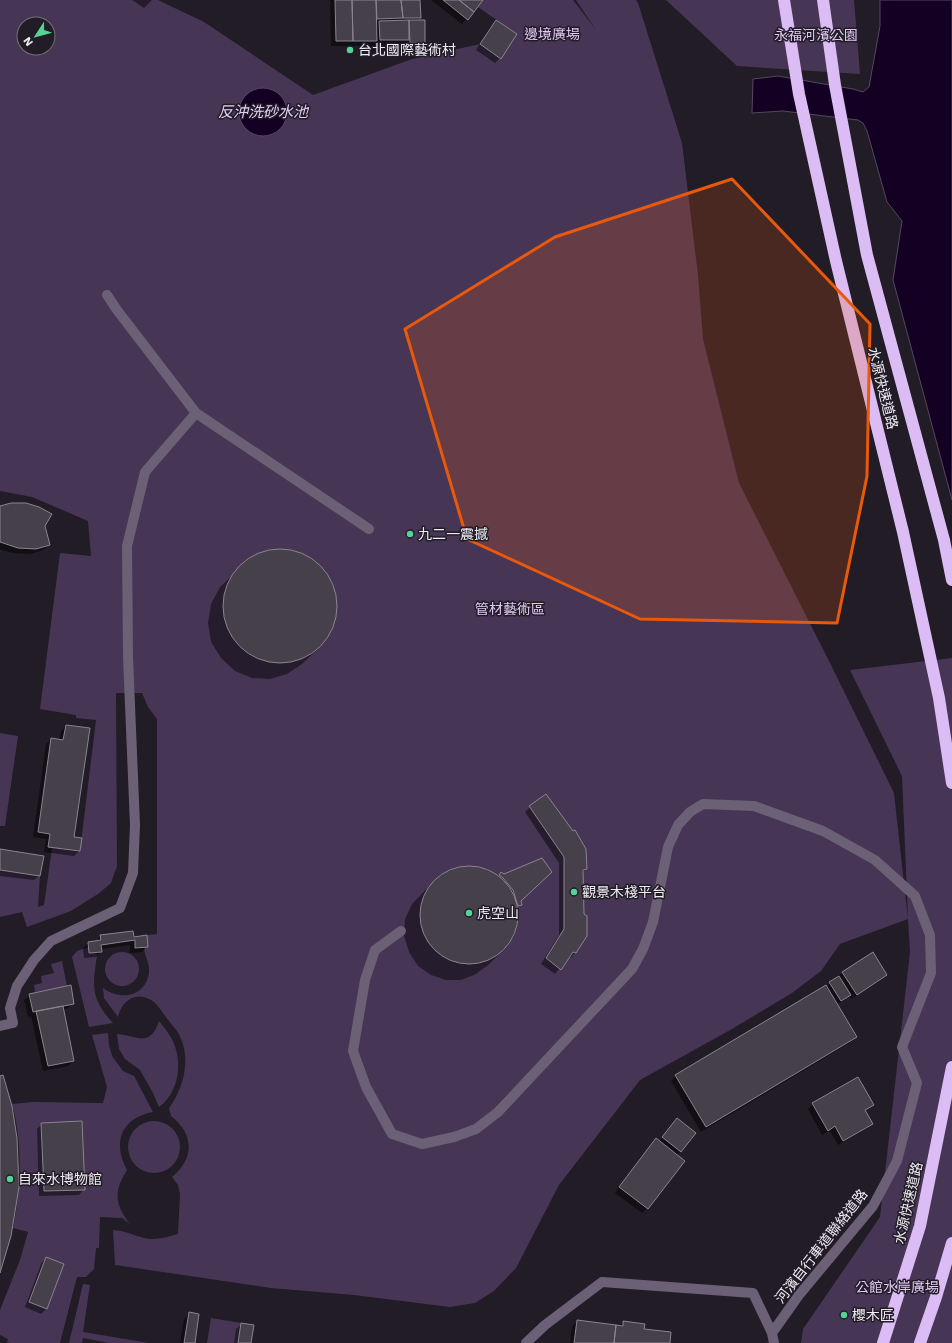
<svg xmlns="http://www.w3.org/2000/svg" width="952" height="1343" font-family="'Work Sans','Noto Sans TC',sans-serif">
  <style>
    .green { fill: #473555; fill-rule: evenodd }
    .water { fill: #140023; stroke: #564762 }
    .shadow { fill: #0007 }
    .building { fill: #46404b; stroke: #8b8491 }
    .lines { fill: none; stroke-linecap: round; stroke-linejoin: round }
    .lane { stroke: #6c6076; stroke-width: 10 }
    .highway { stroke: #dbbcf4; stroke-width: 12 }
    .marked { fill: #e8590c; fill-opacity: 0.2; stroke: #e8590c; stroke-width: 3; stroke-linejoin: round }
    .poi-dot { fill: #53d396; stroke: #211c26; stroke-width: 1.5 }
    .labels { text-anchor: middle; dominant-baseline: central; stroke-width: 3; stroke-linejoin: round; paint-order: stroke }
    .park-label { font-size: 14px; fill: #e0c7f5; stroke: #211c26 }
    .poi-label { font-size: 14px; fill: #f0ecf4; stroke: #211c26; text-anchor: start }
    .street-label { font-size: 14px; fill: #f0ecf4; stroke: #211c26 }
    .water-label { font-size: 15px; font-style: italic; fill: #e5ccfa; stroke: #211c26 }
  </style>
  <rect width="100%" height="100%" fill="#211c26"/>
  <path class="green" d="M 0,0 L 158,0 L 204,22 L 313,95 L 412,59 L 480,44 L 501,58 L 517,34 L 478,7 L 483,0 L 573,0 L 596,30 L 576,0 L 636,0 L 638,3 L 682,143 L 698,275 L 703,339 L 739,483 L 831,665 L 894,793 L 908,919 L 902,776 L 850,670 L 952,658 L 952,1343 L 801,1343 L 803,1329 L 880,1217 L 910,952 L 908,919 L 840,944 L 821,971 L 792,993 L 732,1029 L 640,1080 L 559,1185 L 516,1268 L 494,1291 L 475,1303 L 450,1307 L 354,1295 L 271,1288 L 115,1265 L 113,1230 C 127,1231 132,1235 144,1238 C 155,1241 167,1237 178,1234 L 180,1194 L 178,1185 L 172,1177 C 195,1158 194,1134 171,1116 L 169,1108 C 185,1086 192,1055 177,1031 C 173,1026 169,1021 165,1016 C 161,1010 156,1002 149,999 C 133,991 121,1003 118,1017 L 104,998 L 103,988 C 121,1001 146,997 149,972 C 150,963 144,956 144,947 L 148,947 L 147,935 L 157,934 L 157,719 L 148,707 L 142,693 L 116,693 L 117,866 L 111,883 L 98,894 L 71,911 L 27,927 L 22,912 L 0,917 L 0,870 L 40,876 L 38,907 L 44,905 L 52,848 L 80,851 L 96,720 L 76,718 L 76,715 L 40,709 L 60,553 L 91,556 L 88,521 L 32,497 L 0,491 ZM 24,24 L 48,24 L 48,48 L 24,48 Z
    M 666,0 L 854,0 L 860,74 L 737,66 Z
    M 0,733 L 18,736 L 5,826 L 0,826 Z
    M 89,947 L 89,953 L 96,953 L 97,956 C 92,987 91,999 113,1023 L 89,1027 L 72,957 L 77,951 Z
    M105 969a17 17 0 1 1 34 0a17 17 0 1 1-34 0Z
    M 62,961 L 67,986 L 35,992 L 34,985 L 42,983 L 41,976 L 54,973 L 51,964 Z
    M 159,1021 C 163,1026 167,1031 170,1036 C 184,1058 180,1092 159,1107 L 153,1093 L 140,1070 L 125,1059 L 119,1049 L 117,1034 C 136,1035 150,1049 159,1021 Z
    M 108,1033 L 109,1045 L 112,1056 L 123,1071 L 134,1076 L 153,1112 C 121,1118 112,1143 127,1170 C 114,1191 114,1204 130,1224 L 122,1218 L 100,1217 L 99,1248 L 96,1248 L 94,1269 L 86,1277 L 77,1277 L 60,1343 L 9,1343 L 7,1342 L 8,1339 L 0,1335 L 0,1310 L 20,1260 L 28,1232 L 13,1228 C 21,1190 23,1142 12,1104 L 33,1102 L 103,1103 L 107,1087 L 92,1035 ZM 82,1121 L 85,1190 L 44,1191 L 41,1123 ZM 64,1264 L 47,1309 L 29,1302 Z
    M128 1147a26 26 0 1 1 52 0a26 26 0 1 1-52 0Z
    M 83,1284 L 90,1285 L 83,1332 L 149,1343 L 109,1343 L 83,1338 L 82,1343 L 69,1343 Z
    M 211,1318 L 241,1323 L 238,1343 L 207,1343 Z"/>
  <path class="water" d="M 880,0 L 952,0 L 952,500 L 893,280 L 902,221 L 887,202 L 867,131 L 863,123 L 858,120 L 783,111 L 752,113 L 753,79 L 778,76 L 853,89 L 863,92 L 869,87 L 880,26 Z
    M239 112a24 24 0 1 1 48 0a24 24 0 1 1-48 0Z"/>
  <path class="shadow" d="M 132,0 L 152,0 L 144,8 Z
    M 330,0 L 419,0 L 420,17 L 416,21 L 424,42 L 419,47 L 405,47 L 405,43 L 398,50 L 369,51 L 369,46 L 331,46 Z
    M 431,0 L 482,0 L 462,24 Z
    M 496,21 L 500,58 L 495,63 L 476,50 L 491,26 Z
    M 0,507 L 44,525 L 49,545 L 43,550 L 30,554 L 12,553 L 0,549 Z
    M 268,551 L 287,551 L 305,556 L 320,567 L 331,581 L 336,599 L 335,616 L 329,634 L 319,648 L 302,664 L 287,674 L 270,679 L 252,678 L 235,671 L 221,658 L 211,642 L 208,623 L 211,604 L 220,587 L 251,558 Z
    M 66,726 L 73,838 L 81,839 L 79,851 L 74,856 L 44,852 L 46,839 L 33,837 L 46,744 L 51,739 L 59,741 L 61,731 Z
    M 530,807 L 586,869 L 582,873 L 575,953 L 570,958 L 569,957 L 555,974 L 541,964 L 559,935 L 559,863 L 525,812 Z
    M 0,850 L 40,875 L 34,880 L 0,876 Z
    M 472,866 L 488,869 L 498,876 L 501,873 L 504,875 L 520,901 L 521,904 L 517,908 L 518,921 L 514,936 L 505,949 L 488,965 L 476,974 L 461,980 L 446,980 L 431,975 L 418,966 L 409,952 L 404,936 L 405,919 L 412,904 L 440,875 L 455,868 Z
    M 101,935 L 133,938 L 147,946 L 142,952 L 130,953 L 130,945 L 101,949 L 101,952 L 96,957 L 84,958 L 83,948 L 89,943 L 96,942 Z
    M 872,953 L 886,974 L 881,980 L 851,999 L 849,996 L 836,1005 L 856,1037 L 851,1042 L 701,1132 L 671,1081 L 676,1076 L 826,987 L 842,973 Z
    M 30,995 L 73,1003 L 68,1008 L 62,1010 L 73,1061 L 68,1066 L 43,1071 L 31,1016 L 28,1017 L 24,1000 Z
    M 813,1104 L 872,1105 L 864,1111 L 872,1124 L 866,1129 L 838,1145 L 830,1131 L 822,1135 L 808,1109 Z
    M 42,1124 L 84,1189 L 79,1195 L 39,1196 L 37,1129 Z
    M 672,1125 L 681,1151 L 676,1156 L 647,1208 L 642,1213 L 615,1193 L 651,1145 L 656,1140 L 659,1142 Z
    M 46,1258 L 63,1264 L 46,1309 L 41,1314 L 25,1307 L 41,1264 Z
    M 190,1313 L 194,1343 L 180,1343 L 184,1319 Z
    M 578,1321 L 620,1326 L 624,1322 L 643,1329 L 669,1343 L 570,1343 L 572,1326 Z
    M 242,1324 L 250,1343 L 234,1343 L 236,1329 Z"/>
  <path class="building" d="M 335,0 L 352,0 L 353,41 L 336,41 Z
    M 352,0 L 376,0 L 377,41 L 353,41 Z
    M 376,0 L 401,0 L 403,18 L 377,19 Z
    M 401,0 L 420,0 L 421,18 L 403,18 Z
    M 443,0 L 459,0 L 474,12 L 468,20 Z
    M 459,0 L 483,0 L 474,12 Z
    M 409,20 L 425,20 L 425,43 L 410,43 Z
    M 409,20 L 409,40 L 380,40 L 379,21 Z
    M 496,20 L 517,34 L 501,59 L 480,44 Z
    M 11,503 L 26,503 L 39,507 L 52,514 L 45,526 L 50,545 L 36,549 L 18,548 L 0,542 L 0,506 Z
    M223 606a57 57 0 1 1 114 0a57 57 0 1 1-114 0Z
    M 66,725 L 90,728 L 74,837 L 82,838 L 80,851 L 48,847 L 50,834 L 38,832 L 51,738 L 63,740 Z
    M 546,794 L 573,831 L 575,830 L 586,849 L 587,869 L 583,870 L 584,914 L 587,916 L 587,936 L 576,953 L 573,952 L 561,970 L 546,958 L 564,929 L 564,857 L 529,806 Z
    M 0,849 L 44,856 L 40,876 L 0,870 Z
    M 542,858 L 552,872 L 521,901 L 522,905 L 518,906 L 513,890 L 503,878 L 499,875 L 501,872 L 504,874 Z
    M420 915a49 49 0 1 1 98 0a49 49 0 1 1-98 0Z
    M 133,931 L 134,937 L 147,935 L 148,947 L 135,948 L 135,940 L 101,945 L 102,952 L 89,953 L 88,942 L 101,940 L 100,935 Z
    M 873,952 L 887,975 L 857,995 L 842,972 Z
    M 839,976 L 851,995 L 841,1001 L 829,982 Z
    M 71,985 L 74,1004 L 33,1012 L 29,994 Z
    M 826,985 L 857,1037 L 706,1127 L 675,1075 Z
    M 63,1006 L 74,1061 L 48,1066 L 36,1011 Z
    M 3,1075 L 12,1106 L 17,1138 L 19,1187 L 11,1236 L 0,1273 L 0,1076 Z
    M 858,1077 L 874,1105 L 865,1110 L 873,1124 L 843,1141 L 835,1126 L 828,1131 L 812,1103 Z
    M 677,1118 L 696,1133 L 681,1152 L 662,1137 Z
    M 82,1121 L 85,1190 L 44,1191 L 41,1123 Z
    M 656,1138 L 685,1161 L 648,1209 L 619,1187 Z
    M 46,1257 L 64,1264 L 47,1309 L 29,1302 Z
    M 189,1312 L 199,1314 L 195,1343 L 184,1343 Z
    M 577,1320 L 616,1325 L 614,1343 L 574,1343 Z
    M 623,1321 L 645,1324 L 644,1329 L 671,1332 L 670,1343 L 614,1343 L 616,1325 L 623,1326 Z
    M 241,1323 L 254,1325 L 251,1343 L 238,1343 Z"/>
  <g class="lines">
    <path class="lane" d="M 107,295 L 117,310 L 196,413 L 369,529
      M 401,931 L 375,950 L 365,980 L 353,1051 L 366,1087 L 392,1134 L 422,1144 L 454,1137 L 476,1129 L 498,1112 L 632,969 L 643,949 L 653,922 L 668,847 L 678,825 L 690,812 L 703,804 L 754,806 L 823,831 L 875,860 L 915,896 L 930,935 L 931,973 L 902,1047 L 917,1083 L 897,1161 L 873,1206 L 799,1295 L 772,1333
      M 0,1026 L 13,1023 L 10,1008 L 17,986 L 34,960 L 51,941 L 120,908 L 133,873 L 135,825 L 128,657 L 127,546 L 145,472 L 196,413
      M 526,1343 L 545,1325 L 602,1282 L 753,1293 L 772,1333 L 774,1343"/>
    <path class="highway" d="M 784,0 L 799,94 L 836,261 L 903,532 L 939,698 L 952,783
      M 823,0 L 835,85 L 867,255 L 944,540 L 952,580
      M 883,1343 L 920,1226 L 952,1067
      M 920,1343 L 936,1297 L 952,1243"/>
  </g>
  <path class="marked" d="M 732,179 L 870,324 L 867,476 L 837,623 L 640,619 L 467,539 L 405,329 L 555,237 Z"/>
  <g class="poi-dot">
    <circle cx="350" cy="50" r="4"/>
    <circle cx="410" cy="534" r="4"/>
    <circle cx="574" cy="892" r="4"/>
    <circle cx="469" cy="913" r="4"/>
    <circle cx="10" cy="1179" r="4"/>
    <circle cx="844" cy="1315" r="4"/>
  </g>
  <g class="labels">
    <g class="park-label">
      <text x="552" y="34">邊境廣場</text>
      <text x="816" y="35">永福河濱公園</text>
      <text x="510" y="609">管材藝術區</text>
      <text x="897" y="1287">公館水岸廣場</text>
    </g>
    <g class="poi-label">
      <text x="358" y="50">台北國際藝術村</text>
      <text x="418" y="534">九二一震撼</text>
      <text x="582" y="892">觀景木棧平台</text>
      <text x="477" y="913">虎空山</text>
      <text x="18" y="1179">自來水博物館</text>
      <text x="852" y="1315">櫻木匠</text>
    </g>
    <g class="street-label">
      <text transform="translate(883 388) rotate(76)">水源快速道路</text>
      <text transform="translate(908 1203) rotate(-77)">水源快速道路</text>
      <text transform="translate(821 1246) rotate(-52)">河濱自行車道聯絡道路</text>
    </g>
    <g class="water-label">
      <text x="263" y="112">反沖洗砂水池</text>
    </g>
  </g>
  <g transform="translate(36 36) rotate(234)"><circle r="19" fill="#211c26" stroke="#746f78"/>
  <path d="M0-3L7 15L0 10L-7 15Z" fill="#53d396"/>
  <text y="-6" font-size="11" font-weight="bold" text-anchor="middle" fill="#f0ecf4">N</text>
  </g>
</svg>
